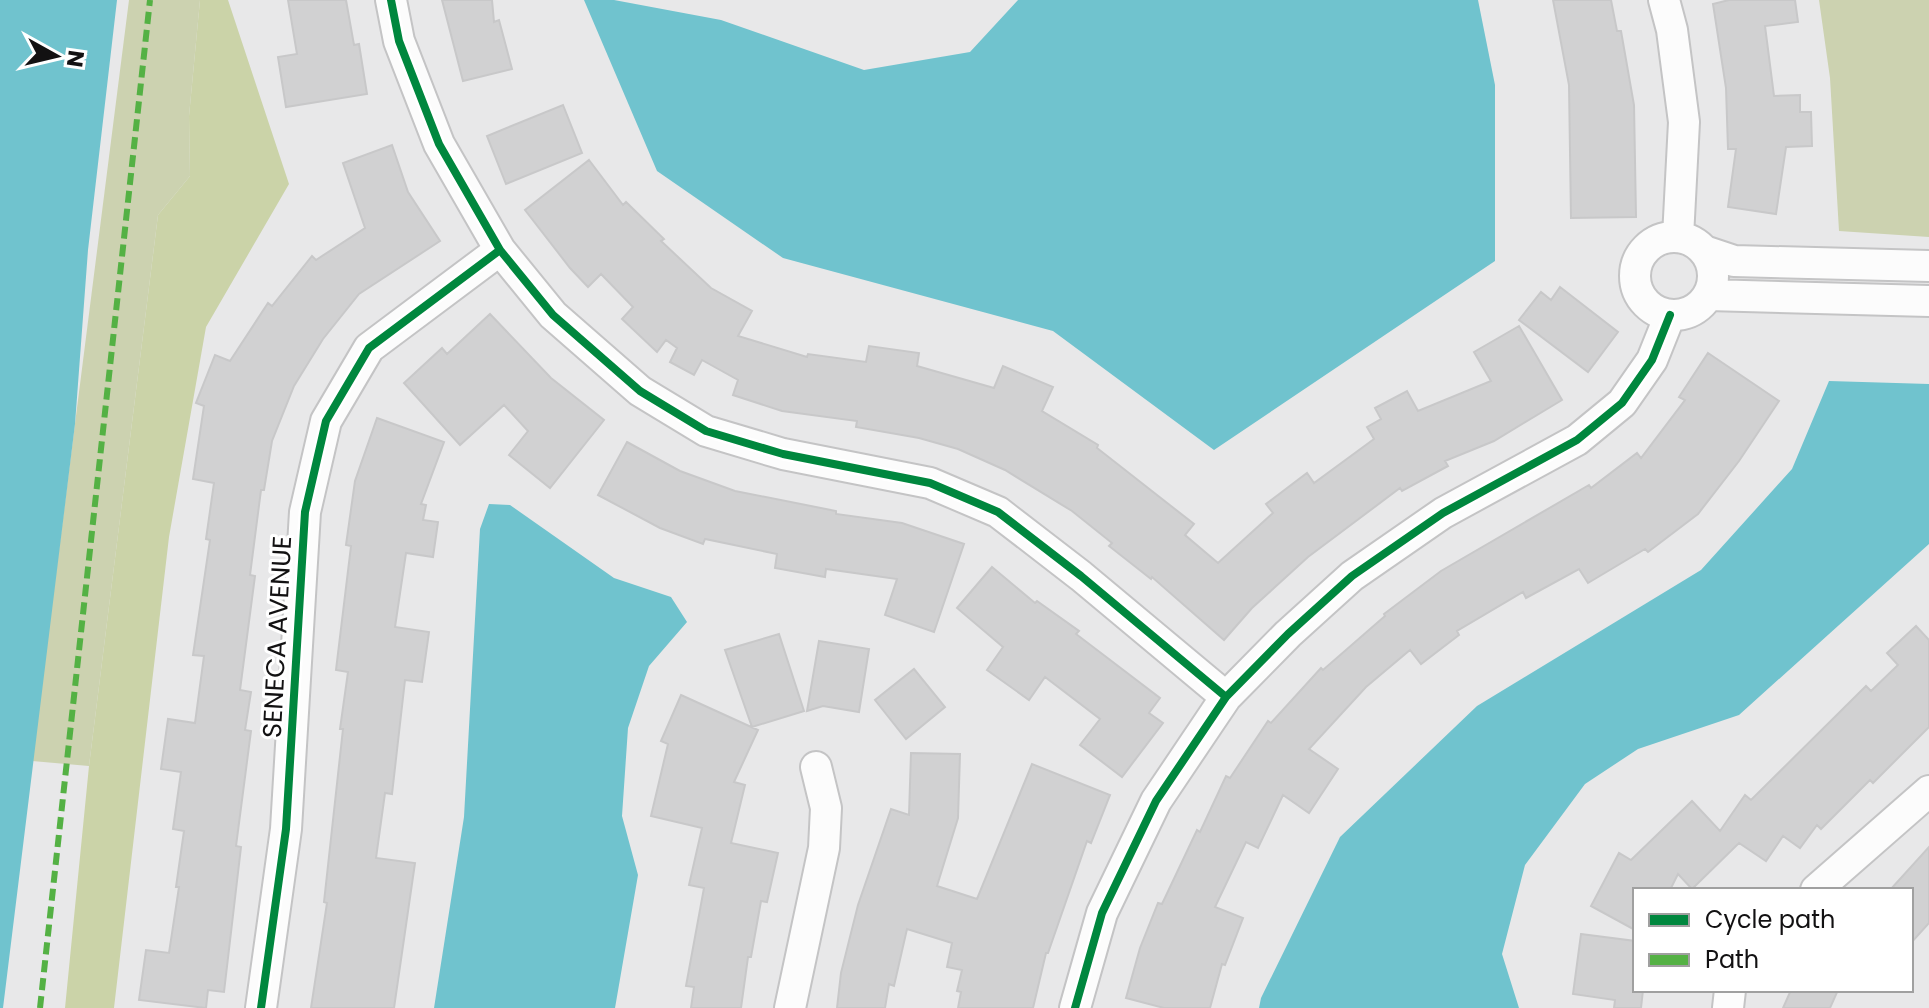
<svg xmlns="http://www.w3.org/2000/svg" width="1929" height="1008" font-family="Poppins,sans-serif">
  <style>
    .green { fill: #ccd2b0 }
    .forest { fill: #cbd3a8 }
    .water { fill: #70c3ce }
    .building { fill: #d1d1d2; stroke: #c8c8c9; stroke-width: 2 }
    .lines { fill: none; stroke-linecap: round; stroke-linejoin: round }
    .minor-casing { stroke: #c4c4c5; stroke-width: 34 }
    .minor { stroke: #fcfcfc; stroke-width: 30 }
    .quiet { stroke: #54b144; stroke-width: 6; stroke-dasharray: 12 6; stroke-linecap: butt }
    .cycleway-casing { stroke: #fff; stroke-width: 13 }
    .cycleway { stroke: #00873e; stroke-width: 8 }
    .labels { text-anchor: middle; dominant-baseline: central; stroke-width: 6; stroke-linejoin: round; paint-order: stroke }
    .street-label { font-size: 26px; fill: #121112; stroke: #fff }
  </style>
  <rect width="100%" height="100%" fill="#e8e8e9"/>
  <path class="green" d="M 129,0 L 200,0 L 189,116 L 190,176 L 158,215 L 89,766 L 32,761 Z
    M 1819,0 L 1929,0 L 1929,237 L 1839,231 L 1830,78 Z"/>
  <path class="forest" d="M 200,0 L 228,0 L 289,184 L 206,327 L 169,537 L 114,1008 L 65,1008 L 89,766 L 158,215 L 190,176 L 189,116 Z"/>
  <path class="water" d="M 0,0 L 117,0 L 88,250 L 75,424 L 3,1008 L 0,1008 Z
    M 584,0 L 614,0 L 721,20 L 864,70 L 970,52 L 1018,0 L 1478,0 L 1495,85 L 1495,261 L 1214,450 L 1053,331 L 783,258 L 657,171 Z
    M 1829,381 L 1929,384 L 1929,544 L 1739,715 L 1638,749 L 1585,784 L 1525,865 L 1502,954 L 1519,1008 L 1259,1008 L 1261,998 L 1340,837 L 1477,706 L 1701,570 L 1792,469 Z
    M 489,504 L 510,505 L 614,578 L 671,597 L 687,622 L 649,666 L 628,728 L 622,816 L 638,875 L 615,1008 L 434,1008 L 464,817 L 480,529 Z"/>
  <path class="building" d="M 288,0 L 346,0 L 354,45 L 359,44 L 367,94 L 286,107 L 278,57 L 297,54 Z
    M 442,0 L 492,0 L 494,22 L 499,20 L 512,69 L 463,81 Z
    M 1553,0 L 1611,0 L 1617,31 L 1621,31 L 1634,105 L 1636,217 L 1571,218 L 1569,85 Z
    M 1729,0 L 1795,0 L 1798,22 L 1765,26 L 1774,96 L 1800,95 L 1800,112 L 1811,112 L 1812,146 L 1786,147 L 1776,214 L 1728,207 L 1736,149 L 1728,149 L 1726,88 L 1713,4 Z
    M 563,105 L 582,153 L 506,184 L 487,136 Z
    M 392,145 L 408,192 L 440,241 L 359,294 L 323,339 L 294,386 L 272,441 L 264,490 L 261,490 L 250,575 L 255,576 L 240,690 L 251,692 L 245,730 L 251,731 L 236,846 L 241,847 L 224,992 L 208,990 L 206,1008 L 139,1000 L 146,950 L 169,953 L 179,887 L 176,887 L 184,831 L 173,829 L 181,772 L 161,769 L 168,719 L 195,723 L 204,656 L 193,655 L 210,540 L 206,539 L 214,483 L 193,479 L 204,406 L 196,403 L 215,355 L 230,361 L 268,303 L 272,306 L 312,256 L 316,260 L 365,228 L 343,163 Z
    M 589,160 L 623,205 L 626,202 L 664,239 L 661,241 L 711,288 L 752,311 L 738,336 L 807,357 L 808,354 L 866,362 L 869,346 L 919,353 L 917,366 L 994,388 L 1003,366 L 1053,387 L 1042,411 L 1098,445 L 1097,448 L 1194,524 L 1185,535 L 1218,563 L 1273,513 L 1266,504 L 1307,473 L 1314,483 L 1374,439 L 1367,427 L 1381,419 L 1375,408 L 1407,391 L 1418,411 L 1491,381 L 1474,352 L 1519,326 L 1562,400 L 1494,441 L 1445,461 L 1448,466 L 1402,491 L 1400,488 L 1308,557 L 1252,608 L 1224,640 L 1152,577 L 1151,579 L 1109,546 L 1112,543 L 1072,511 L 1005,470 L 958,449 L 919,438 L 856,427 L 857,421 L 782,411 L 733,395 L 738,380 L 702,360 L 694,375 L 670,362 L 677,348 L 666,340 L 657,352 L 622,319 L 633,307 L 601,274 L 588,287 L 570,268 L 525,210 Z
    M 1560,287 L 1618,332 L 1588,372 L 1519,320 L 1541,292 L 1551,300 Z
    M 490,314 L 551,378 L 604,420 L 550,488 L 509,455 L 528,431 L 504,405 L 460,445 L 404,383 L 442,348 L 447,354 Z
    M 1708,353 L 1779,401 L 1739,461 L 1698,514 L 1648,552 L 1645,549 L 1588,583 L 1579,569 L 1526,598 L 1523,592 L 1457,631 L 1459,635 L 1421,664 L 1410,650 L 1366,687 L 1309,749 L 1338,769 L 1309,813 L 1283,795 L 1258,848 L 1246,842 L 1215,907 L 1243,918 L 1225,965 L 1222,964 L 1210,1008 L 1164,1008 L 1126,998 L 1140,948 L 1158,903 L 1162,904 L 1197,830 L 1200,832 L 1226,776 L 1230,778 L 1268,721 L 1271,723 L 1321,668 L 1323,670 L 1385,616 L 1384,614 L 1441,571 L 1589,485 L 1591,488 L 1637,453 L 1641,458 L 1685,400 L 1679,397 Z
    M 377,418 L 444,442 L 421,504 L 426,505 L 423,520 L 438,522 L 433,557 L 406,553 L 395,627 L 429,632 L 422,682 L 405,680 L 392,794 L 385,793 L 376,858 L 415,863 L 394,1008 L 311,1008 L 327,903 L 324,902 L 343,729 L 340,729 L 348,672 L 336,670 L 351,546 L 346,545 L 355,481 Z
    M 627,442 L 680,471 L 735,491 L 836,511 L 836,514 L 902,523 L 964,544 L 934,632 L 885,615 L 897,579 L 826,569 L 825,577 L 775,568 L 777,554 L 705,539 L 703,544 L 660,528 L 598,495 Z
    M 992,567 L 1035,603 L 1037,601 L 1079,631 L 1076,634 L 1160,698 L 1149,713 L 1163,723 L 1122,777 L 1080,745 L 1100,719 L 1045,677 L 1029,700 L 987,670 L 1003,647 L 957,608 Z
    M 1916,626 L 1929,640 L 1929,727 L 1873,783 L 1870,780 L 1821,829 L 1817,825 L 1800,848 L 1783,836 L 1766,861 L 1739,843 L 1692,889 L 1678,874 L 1670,890 L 1635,890 L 1635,930 L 1591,906 L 1619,853 L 1631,860 L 1692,801 L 1720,831 L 1745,795 L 1751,800 L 1866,686 L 1871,691 L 1898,665 L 1887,653 Z
    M 779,634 L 804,711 L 752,727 L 725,650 Z
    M 819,641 L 869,649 L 859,712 L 823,706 L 807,711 Z
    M 914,669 L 945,707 L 906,739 L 875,700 Z
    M 681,695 L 758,730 L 734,782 L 745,785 L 731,843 L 778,853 L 767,902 L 761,901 L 751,957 L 748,957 L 741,1008 L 691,1008 L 694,987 L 686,986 L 704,888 L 689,885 L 702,828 L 651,816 L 668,744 L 661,741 Z
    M 911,753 L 960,754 L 958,818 L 937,886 L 977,899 L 1032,764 L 1110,795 L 1091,843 L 1087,841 L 1048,953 L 1046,953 L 1033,1008 L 958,1008 L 961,992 L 957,991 L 962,970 L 947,967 L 952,943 L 907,929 L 894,986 L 889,984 L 885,1008 L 837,1008 L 841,973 L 858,905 L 891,809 L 909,815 Z
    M 1929,847 L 1929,923 L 1911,943 L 1911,890 L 1890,890 Z
    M 1581,934 L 1635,941 L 1635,990 L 1643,990 L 1641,1008 L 1614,1008 L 1615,1000 L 1573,994 Z
    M 1791,990 L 1838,990 L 1830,1008 L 1783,1008 Z"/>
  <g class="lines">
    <g class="minor-casing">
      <path id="minor" d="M 391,0 L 399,41 L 439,144 L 500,250 L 553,315 L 640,391 L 706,431 L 783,454 L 930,483 L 998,512 L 1081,576 L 1226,697
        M 1664,0 L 1672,30 L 1684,122 L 1678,237
        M1635 276a39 39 0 1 1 78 0a39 39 0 1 1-78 0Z
        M 1704,251 L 1734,261 L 1929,266
        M 1708,295 L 1929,301
        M 1816,890 L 1929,791
        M 261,1008 L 286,829 L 305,512 L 326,421 L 369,348 L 500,250
        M 790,1008 L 824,848 L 826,808 L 816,767
        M 1075,1008 L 1102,913 L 1156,801 L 1226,697 L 1288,634 L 1352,576 L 1443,513 L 1577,440 L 1622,403 L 1652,360 L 1670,315
        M 1728,1008 L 1730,990"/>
    </g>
    <use href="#minor" class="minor"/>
    <path class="quiet" d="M 40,1008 L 150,0"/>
    <g class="cycleway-casing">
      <path id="cycleway" d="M 391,0 L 399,41 L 439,144 L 500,250 L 553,315 L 640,391 L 706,431 L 783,454 L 930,483 L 998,512 L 1081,576 L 1226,697
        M 261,1008 L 286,829 L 305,512 L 326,421 L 369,348 L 500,250
        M 1075,1008 L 1102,913 L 1156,801 L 1226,697 L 1288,634 L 1352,576 L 1443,513 L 1577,440 L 1622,403 L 1652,360 L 1670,315"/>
    </g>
    <use href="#cycleway" class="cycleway"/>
  </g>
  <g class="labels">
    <g class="street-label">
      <text transform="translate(277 637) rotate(-87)">SENECA AVENUE</text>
    </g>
  </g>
  <rect x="1633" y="888" width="280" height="104" fill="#ffffff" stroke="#a0a0a0" stroke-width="2"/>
  <rect x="1649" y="914" width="40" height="12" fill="#00873e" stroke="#a0a0a0" stroke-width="2"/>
  <text x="1705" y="928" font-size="24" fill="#121112">Cycle path</text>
  <rect x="1649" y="954" width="40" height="12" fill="#54b144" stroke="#a0a0a0" stroke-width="2"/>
  <text x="1705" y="968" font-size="24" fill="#121112">Path</text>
  <g transform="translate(56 56) rotate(98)" stroke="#ffffff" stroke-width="6" paint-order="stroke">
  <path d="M0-6L14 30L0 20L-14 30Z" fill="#121112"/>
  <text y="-12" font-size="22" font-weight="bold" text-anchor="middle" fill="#121112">N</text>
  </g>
</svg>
